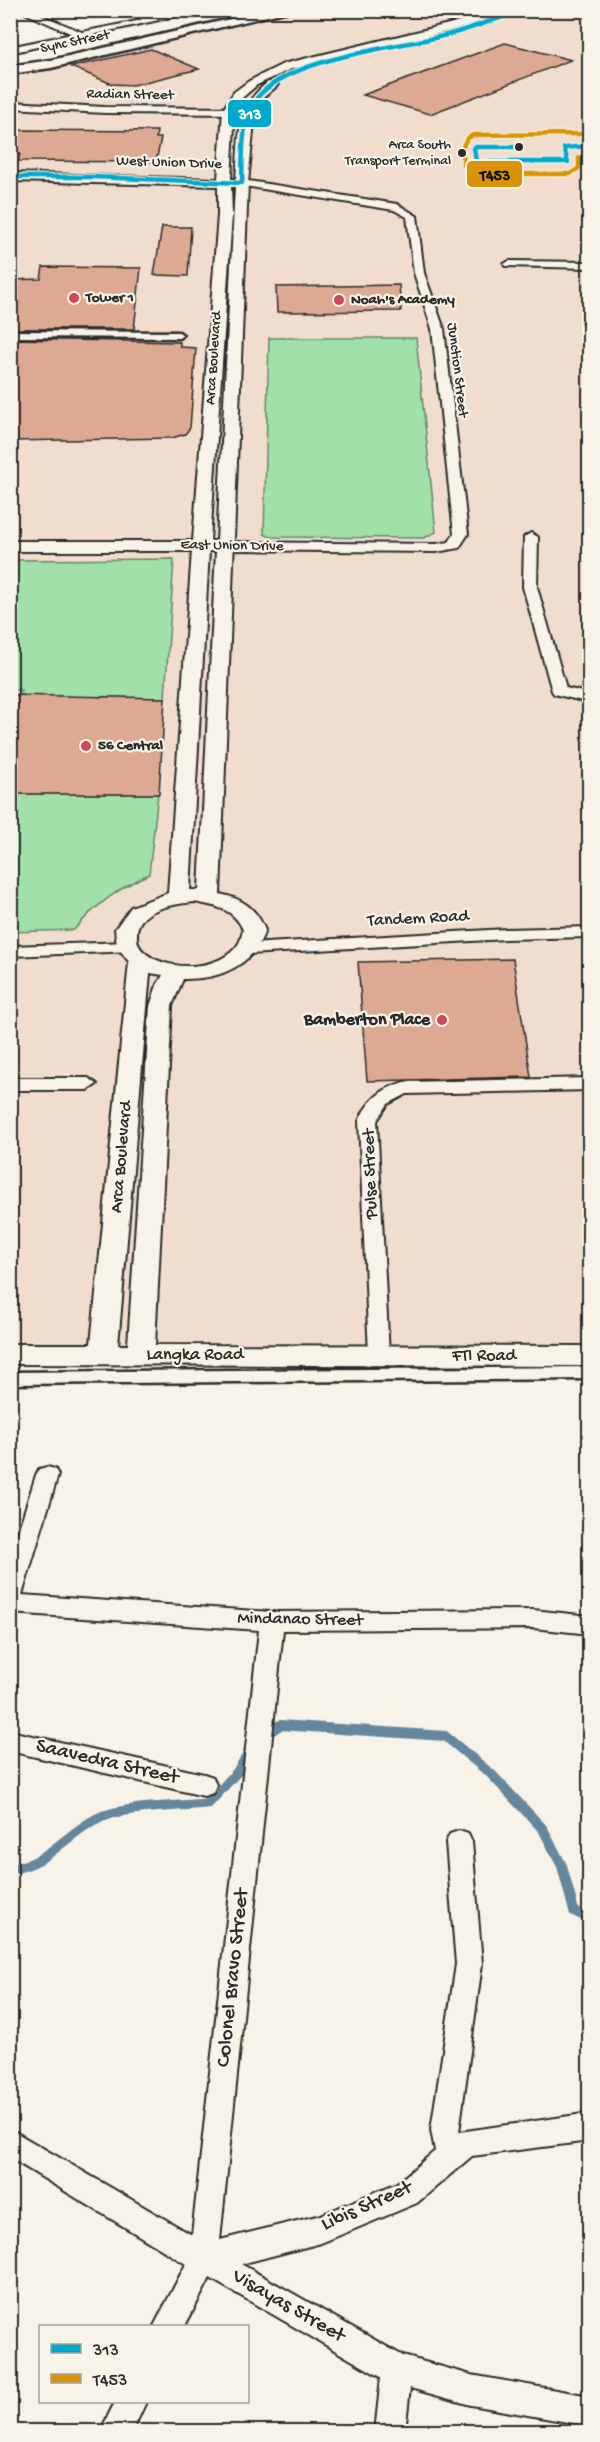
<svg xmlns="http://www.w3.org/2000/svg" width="600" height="2442" font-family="'Gochi Hand',sans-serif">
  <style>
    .built { fill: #f0ddce }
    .green { fill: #a1e0a8; stroke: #66866a; stroke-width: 1.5 }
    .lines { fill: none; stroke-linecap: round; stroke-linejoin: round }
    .stream { stroke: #65879e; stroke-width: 10 }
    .building { fill: #dea992; stroke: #2b2b2b; stroke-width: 1.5 }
    .pedestrian-casing { stroke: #2b2b2b; stroke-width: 5 }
    .minor-casing { stroke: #2b2b2b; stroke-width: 4 }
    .tertiary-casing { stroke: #2b2b2b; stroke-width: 4 }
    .secondary-casing { stroke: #2b2b2b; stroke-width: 5 }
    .pedestrian { fill: #f7f3e8; fill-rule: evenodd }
    .minor { fill: #f7f3e8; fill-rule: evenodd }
    .tertiary { fill: #f7f3e8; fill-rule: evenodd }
    .secondary { fill: #f7f3e8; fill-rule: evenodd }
    .bus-1-casing { stroke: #f7f3e8; stroke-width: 7 }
    .bus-2-casing { stroke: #f7f3e8; stroke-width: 7 }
    .bus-1 { stroke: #00a9ce; stroke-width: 4.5 }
    .bus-2 { stroke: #d89406; stroke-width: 4.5 }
    .bus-dot { fill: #2b2b2b; stroke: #f7f3e8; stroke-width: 2 }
    .poi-dot { fill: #d1495b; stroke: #f7f3e8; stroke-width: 2 }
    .labels { text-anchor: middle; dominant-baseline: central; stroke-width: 4.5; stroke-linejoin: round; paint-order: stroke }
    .far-bus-label { font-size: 14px; fill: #2b2b2b; stroke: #f7f3e8; text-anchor: end }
    .far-street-label { font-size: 15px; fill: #2b2b2b; stroke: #f7f3e8 }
    .far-poi-label { font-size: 15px; font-weight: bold; fill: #2b2b2b; stroke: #f7f3e8; text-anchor: start }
    .street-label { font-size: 18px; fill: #2b2b2b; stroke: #f7f3e8 }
    .poi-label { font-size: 18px; font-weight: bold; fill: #2b2b2b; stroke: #f7f3e8; text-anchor: end }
    .near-street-label { font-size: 21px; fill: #2b2b2b; stroke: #f7f3e8 }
    .line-badge { stroke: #f7f3e8; stroke-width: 2 }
    .badge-label { font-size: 16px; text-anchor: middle; font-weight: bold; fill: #fff }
    .pale-badge-label { font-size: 16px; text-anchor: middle; font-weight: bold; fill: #111 }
  </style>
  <rect width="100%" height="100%" fill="#f7f3e8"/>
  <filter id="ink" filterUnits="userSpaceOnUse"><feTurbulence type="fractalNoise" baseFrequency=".0167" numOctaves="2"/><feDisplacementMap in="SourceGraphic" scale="12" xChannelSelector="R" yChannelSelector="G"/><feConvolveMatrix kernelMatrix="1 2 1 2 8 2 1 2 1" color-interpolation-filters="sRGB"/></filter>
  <g filter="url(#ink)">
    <path class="built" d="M 306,11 L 589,11 L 589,1372 L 11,1365 L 11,74 L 41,70 Z"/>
    <path class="green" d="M 269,338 L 416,338 L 436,532 L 424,538 L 271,537 L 264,534 Z
      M 174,559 L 165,698 L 20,696 L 21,690 L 11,690 L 11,560 Z
      M 11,794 L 158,794 L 149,874 C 119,888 95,905 74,930 L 11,932 Z"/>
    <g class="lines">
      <path class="stream" d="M 265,1735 L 280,1725 L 445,1736 L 491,1774 L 543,1829 L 562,1866 L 574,1911 L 590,1919
        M 10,1869 C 48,1865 65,1834 98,1818 C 123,1806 179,1807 209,1803 L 237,1772 L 249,1753"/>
    </g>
    <path class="building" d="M 505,43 L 571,60 L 430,114 L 363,95 Z
      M 151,49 L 199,69 L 133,85 L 112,84 L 71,67 Z
      M 10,130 L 157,131 L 156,138 L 161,138 L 156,162 L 18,161 L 20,154 L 10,154 Z
      M 162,227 L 191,227 L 188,276 L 154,275 Z
      M 43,267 L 141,268 L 134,329 L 10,329 L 10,280 L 41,279 Z
      M 399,285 L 401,311 L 277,312 L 276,287 Z
      M 10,339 L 180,342 L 180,347 L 196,348 L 190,428 L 185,434 L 172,438 L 10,441 Z
      M 10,695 L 165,698 L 159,794 L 10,794 Z
      M 513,959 L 531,1077 L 367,1081 L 358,962 Z"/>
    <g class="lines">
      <g class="pedestrian-casing">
        <path id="pedestrian" d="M 10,331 L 179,332 L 183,335 L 179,338 L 10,337 Z
          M 590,1367 L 590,1379 L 10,1384 L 10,1372 Z"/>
      </g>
      <g class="minor-casing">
        <path id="minor" d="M 18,10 L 30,10 L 82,32 L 142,20 L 123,10 C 134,10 141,16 151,17 C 160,19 189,10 204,10 L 10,53 L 10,47 L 72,34 Z
          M 10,102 L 105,107 L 249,108 L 254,111 L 249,114 L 105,113 L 10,108 Z
          M 242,180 L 397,204 L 417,216 L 424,273 L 444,329 L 468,534 L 459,548 L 436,552 L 226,550 L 219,546 L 226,542 L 436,544 L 449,542 L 454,534 L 432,329 L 414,273 L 407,217 L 394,210 L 238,185 L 238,181 Z
          M 509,261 L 590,262 L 590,268 L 505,266 L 504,264 Z
          M 531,533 L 538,537 L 537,587 L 566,688 L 590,694 L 590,703 L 554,694 L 552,691 L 523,587 L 524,537 Z
          M 590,927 L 590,937 L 506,939 L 249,954 L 241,949 L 249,944 L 506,929 Z
          M 128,942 L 136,947 L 134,951 L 10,956 L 10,946 Z
          M 10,1078 L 88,1078 L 97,1084 L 88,1090 L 10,1090 Z
          M 590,1078 L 590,1090 L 407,1094 L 388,1104 L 377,1121 L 389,1356 L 386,1361 L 379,1364 L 372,1361 L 369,1356 L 359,1121 C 368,1100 382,1088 405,1082 Z
          M 47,1467 L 55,1469 L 58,1475 L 22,1595 L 272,1612 L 533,1610 L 590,1616 L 590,1634 L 533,1628 L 283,1630 L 220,2240 L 321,2215 L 397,2183 L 435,2151 L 431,2130 L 456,1964 L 446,1842 L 450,1834 L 459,1831 L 468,1834 L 472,1842 L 482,1964 L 459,2132 L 590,2113 L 590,2141 L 472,2156 L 417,2203 L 321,2243 L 241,2264 L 403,2356 L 471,2375 L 590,2396 L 590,2426 L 471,2405 L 410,2388 L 405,2432 L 375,2432 L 381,2377 L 210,2278 L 185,2326 L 154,2326 L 186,2264 L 10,2158 L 10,2129 L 192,2235 L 259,1630 L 10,1613 L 10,1557 L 36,1475 L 39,1469 Z
          M 10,1731 L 204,1774 L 213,1777 L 216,1785 L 213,1793 L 204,1796 L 10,1751 Z
          M 115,2402 L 146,2402 L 132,2432 L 100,2432 Z"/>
      </g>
      <g class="tertiary-casing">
        <path id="tertiary" d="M 493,10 L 511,10 L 464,27 L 291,69 L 257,85 L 243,97 L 235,110 L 231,179 L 236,179 C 240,140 234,108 268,82 L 278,85 L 264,97 L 255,111 L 248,183 L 220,894 C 243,899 256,908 265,930 C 254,965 220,980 183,979 L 172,1006 L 155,1345 L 590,1346 L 590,1366 L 10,1364 L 10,1344 L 91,1344 L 129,962 L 117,946 L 115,929 L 131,907 L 168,893 L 192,551 L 10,551 L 10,541 L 193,541 L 218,215 L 218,186 L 10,181 L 10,173 L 218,179 L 223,110 L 234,92 L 249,81 L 283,64 L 457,22 ZM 231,187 L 235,187 L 217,541 L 210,541 L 232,215 ZM 209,551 L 216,551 L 199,890 L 190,890 ZM 194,902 C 215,906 234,908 243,930 C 242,934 241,939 239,943 C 221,972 164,973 142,950 C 137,945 137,939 137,933 C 138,908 176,904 194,902 ZM 150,973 L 163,975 L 157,985 L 150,1006 L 128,1345 L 118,1345 Z
          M 578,10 L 589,10 L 590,21 Z"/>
      </g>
      <g class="secondary-casing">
        <path id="secondary" d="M 269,10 L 293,10 L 51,68 L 10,74 L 10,66 L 51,60 Z"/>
      </g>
      <use href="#pedestrian" class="pedestrian"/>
      <use href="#minor" class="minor"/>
      <use href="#tertiary" class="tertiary"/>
      <use href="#secondary" class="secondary"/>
      <g class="bus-1-casing">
        <path id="bus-1" d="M 519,147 L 474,147 L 476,162 L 568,162 L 564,148 L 590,146
          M 10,177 L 92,177 L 242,183 C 243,157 240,120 257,98 C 290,57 397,48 447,35 C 474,28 499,17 526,10"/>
      </g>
      <g class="bus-2-casing">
        <path id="bus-2" d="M 579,158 L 579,168 L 570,174 L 475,174 L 465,167 C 462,154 459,142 473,135 L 590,134"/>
      </g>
      <use href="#bus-1" class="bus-1"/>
      <use href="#bus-2" class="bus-2"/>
    </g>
  </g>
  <g class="bus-dot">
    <circle cx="519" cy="147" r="5"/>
    <circle cx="462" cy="153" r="5"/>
  </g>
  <g class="poi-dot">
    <circle cx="74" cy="298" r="6"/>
    <circle cx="339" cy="300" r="6"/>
    <circle cx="86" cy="746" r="6"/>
    <circle cx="442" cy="1020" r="6"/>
  </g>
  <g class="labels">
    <g class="far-bus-label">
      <text x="451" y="145">Arca South<tspan x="451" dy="16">Transport Terminal</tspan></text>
    </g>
    <g class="far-street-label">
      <text transform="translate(75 42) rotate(-12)">Sync Street</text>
      <text transform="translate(130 95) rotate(1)">Radian Street</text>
      <text transform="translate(169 163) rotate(2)">West Union Drive</text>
      <text transform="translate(214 358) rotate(-86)">Arca Boulevard</text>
      <text transform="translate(457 370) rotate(83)">Junction Street</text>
      <text transform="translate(232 546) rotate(1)">East Union Drive</text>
    </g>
    <g class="far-poi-label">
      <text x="86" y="298">Tower 1</text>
      <text x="351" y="300">Noah's Academy</text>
      <text x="98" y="746">56 Central</text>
    </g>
    <g class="street-label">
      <text transform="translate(418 919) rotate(-3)">Tandem Road</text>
      <text transform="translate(122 1157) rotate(-85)">Arca Boulevard</text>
      <text transform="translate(371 1174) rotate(-92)">Pulse Street</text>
      <text x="195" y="1355">Langka Road</text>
      <text x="484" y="1356">FTI Road</text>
      <text transform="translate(300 1620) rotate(1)">Mindanao Street</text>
    </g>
    <g class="poi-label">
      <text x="430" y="1020">Bamberton Place</text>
    </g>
    <g class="near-street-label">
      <text transform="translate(107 1763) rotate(13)">Saavedra Street</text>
      <text transform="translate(234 1978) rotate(-84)">Colonel Bravo Street</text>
      <text transform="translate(367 2207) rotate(-24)">Libis Street</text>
      <text transform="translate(288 2307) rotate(30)">Visayas Street</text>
    </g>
  </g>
  <g class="line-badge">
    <rect x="227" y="99" width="45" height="29" rx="6" fill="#00a9ce"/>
    <rect x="466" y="160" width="57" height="28" rx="6" fill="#d89406"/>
  </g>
  <g class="badge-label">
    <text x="250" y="119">313</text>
  </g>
  <g class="pale-badge-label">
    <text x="495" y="180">T453</text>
  </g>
  <rect width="600" height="2442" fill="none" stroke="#f7f3e8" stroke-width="36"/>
  <rect x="18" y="18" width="564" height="2406" fill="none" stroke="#2b2b2b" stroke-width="2" filter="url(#ink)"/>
  <rect x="39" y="2325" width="210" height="78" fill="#f7f3e8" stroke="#a5a39c" stroke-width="1.5"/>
  <rect x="51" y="2344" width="30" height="9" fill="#00a9ce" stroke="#a5a39c" stroke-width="1.5"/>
  <text x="93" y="2355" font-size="18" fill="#2b2b2b">313</text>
  <rect x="51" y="2374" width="30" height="9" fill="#d89406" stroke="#a5a39c" stroke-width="1.5"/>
  <text x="93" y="2385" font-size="18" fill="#2b2b2b">T453</text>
</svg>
